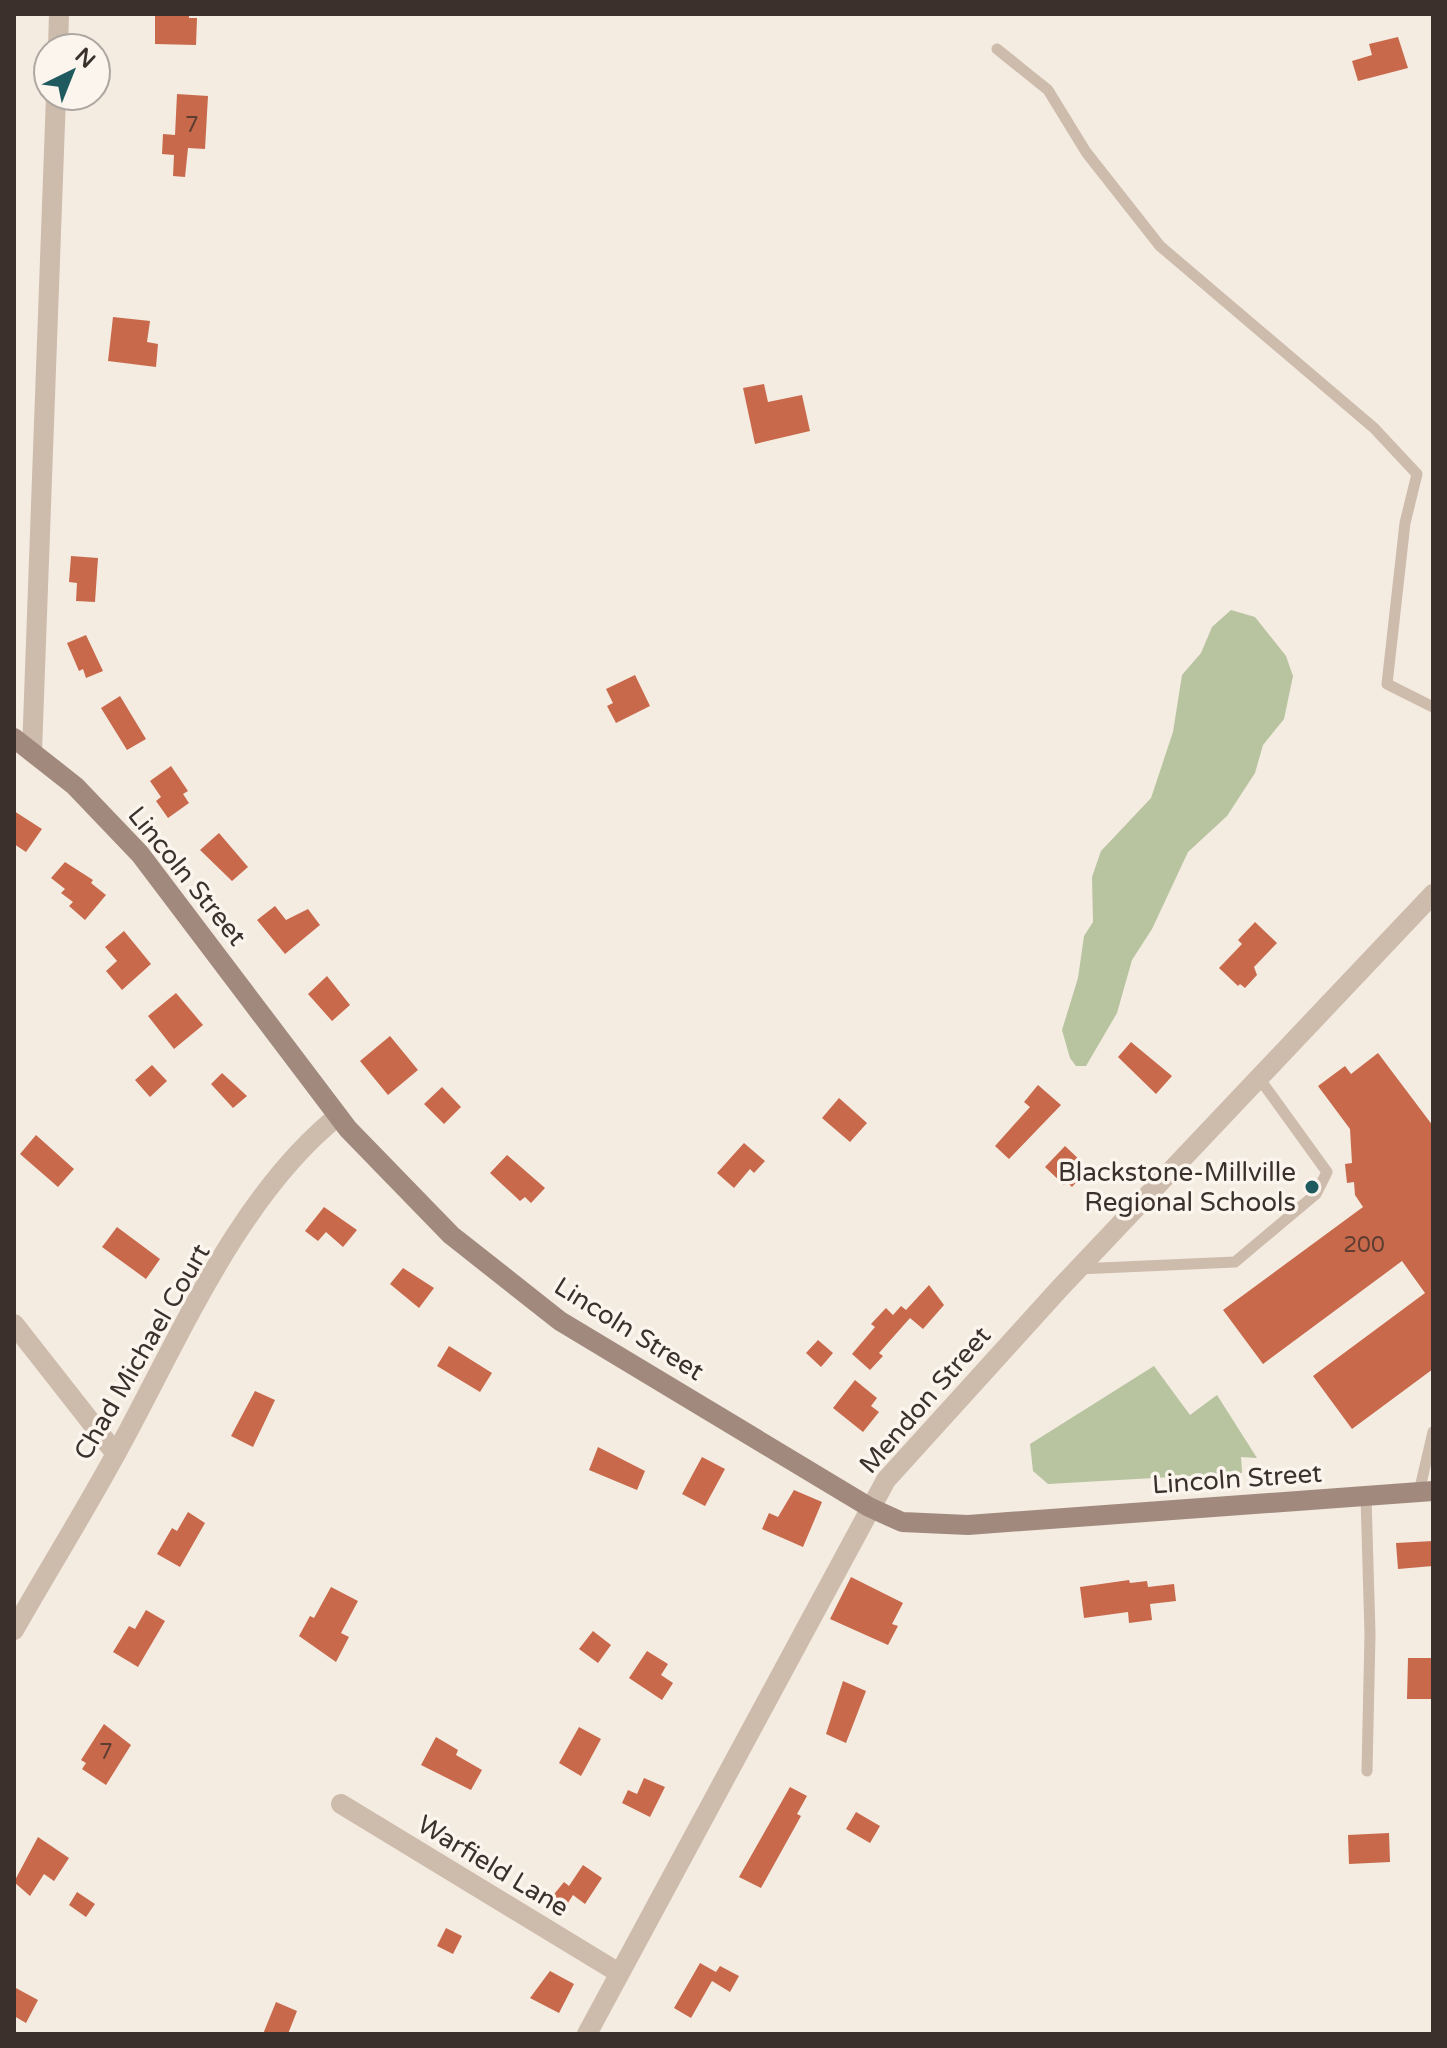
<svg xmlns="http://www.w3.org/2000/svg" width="1447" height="2048" font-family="'Varela Round',sans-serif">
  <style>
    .green { fill: #b8c4a0 }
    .building { fill: #c8694b }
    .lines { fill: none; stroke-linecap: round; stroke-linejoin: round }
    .service { stroke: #cdbbac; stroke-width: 11 }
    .minor { stroke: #cdbbac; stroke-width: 20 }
    .tertiary { stroke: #cdbbac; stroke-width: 20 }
    .secondary { stroke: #a18a7d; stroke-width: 20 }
    .poi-dot { fill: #1f5a5e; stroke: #fbf5ee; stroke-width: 3 }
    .labels { text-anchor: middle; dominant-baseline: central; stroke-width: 7; stroke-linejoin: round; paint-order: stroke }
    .number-label { font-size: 22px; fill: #5e3e33 }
    .street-label { font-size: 26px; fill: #3b302b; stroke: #fbf5ee }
    .poi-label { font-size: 26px; fill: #3b302b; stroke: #fbf5ee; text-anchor: end }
  </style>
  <rect width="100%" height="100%" fill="#f4ebe1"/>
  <path class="green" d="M 1231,610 L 1255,617 L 1286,656 L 1293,676 L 1284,719 L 1263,745 L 1255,773 L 1227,816 L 1188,852 L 1152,929 L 1132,960 L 1117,1013 L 1086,1066 L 1076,1066 L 1070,1058 L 1062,1030 L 1078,978 L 1084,936 L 1093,922 L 1092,877 L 1101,851 L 1151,798 L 1173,732 L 1182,675 L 1201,653 L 1212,627 Z
    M 1154,1366 L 1190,1415 L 1217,1395 L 1257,1458 L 1241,1457 L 1242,1473 L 1048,1484 L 1033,1471 L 1030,1444 Z"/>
  <path class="building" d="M 155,14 L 189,14 L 189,18 L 197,18 L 196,45 L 155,44 Z
    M 1398,37 L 1408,68 L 1358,81 L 1352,61 L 1372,55 L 1369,44 Z
    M 177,94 L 208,96 L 205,149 L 188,148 L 185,177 L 173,176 L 174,155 L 162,154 L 163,134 L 175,135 Z
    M 113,317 L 150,321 L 147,342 L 158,344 L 156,367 L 108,361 Z
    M 764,384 L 768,402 L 802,395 L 810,431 L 755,444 L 743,388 Z
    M 71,556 L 98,558 L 95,602 L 76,601 L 77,583 L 69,582 Z
    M 86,635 L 103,671 L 86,678 L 83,669 L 79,671 L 67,643 Z
    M 635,675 L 650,706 L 616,723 L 607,706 L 613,703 L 606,689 Z
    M 120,696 L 146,739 L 127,750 L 101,708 Z
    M 171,766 L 188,791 L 183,794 L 189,803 L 168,818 L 156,801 L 161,797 L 150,781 Z
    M 14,811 L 42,829 L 26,852 L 14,844 Z
    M 219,833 L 248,867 L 232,881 L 200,850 Z
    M 65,862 L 93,880 L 91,883 L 106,895 L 85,920 L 69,906 L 73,902 L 61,893 L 65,889 L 51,878 Z
    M 275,906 L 286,920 L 308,909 L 320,925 L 285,954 L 257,920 Z
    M 1255,922 L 1277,943 L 1254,967 L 1257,975 L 1245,988 L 1240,984 L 1238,986 L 1219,968 L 1242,944 L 1238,940 Z
    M 124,931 L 151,964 L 122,990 L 106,971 L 117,961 L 105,947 Z
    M 327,976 L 350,1005 L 332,1021 L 308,994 Z
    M 176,993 L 203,1025 L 174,1049 L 148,1016 Z
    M 390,1036 L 418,1070 L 388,1095 L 360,1061 Z
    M 1131,1042 L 1172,1076 L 1156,1094 L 1118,1057 Z
    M 1378,1053 L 1433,1126 L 1433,1369 L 1352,1429 L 1313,1376 L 1425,1293 L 1402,1261 L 1263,1364 L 1223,1310 L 1363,1207 L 1355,1195 L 1354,1182 L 1347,1183 L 1345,1164 L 1352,1163 L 1350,1129 L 1318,1086 L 1345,1066 L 1351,1074 Z
    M 152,1065 L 167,1081 L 150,1097 L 135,1080 Z
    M 222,1073 L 247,1096 L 233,1108 L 211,1084 Z
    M 1038,1085 L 1061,1105 L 1009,1159 L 995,1146 L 1030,1107 L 1024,1102 Z
    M 442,1087 L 461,1107 L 444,1124 L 424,1104 Z
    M 839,1098 L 867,1123 L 850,1142 L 822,1118 Z
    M 36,1135 L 74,1169 L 58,1187 L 20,1154 Z
    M 744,1143 L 765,1161 L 754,1173 L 750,1169 L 734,1188 L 717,1173 Z
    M 1065,1146 L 1083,1163 L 1081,1166 L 1086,1171 L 1072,1187 L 1067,1182 L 1064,1185 L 1045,1167 Z
    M 507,1155 L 545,1188 L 531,1203 L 525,1197 L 520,1201 L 490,1173 Z
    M 324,1207 L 357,1230 L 343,1247 L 326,1232 L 318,1241 L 305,1231 Z
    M 117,1227 L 160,1259 L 146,1279 L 102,1247 Z
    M 403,1268 L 434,1288 L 419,1308 L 390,1284 Z
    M 929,1285 L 944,1305 L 923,1329 L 910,1318 L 879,1353 L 883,1356 L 870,1370 L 852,1354 L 875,1327 L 871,1324 L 886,1308 L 893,1315 L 901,1306 L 906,1310 Z
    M 818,1340 L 833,1353 L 821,1367 L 806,1353 Z
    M 449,1346 L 492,1373 L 480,1392 L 437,1366 Z
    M 855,1380 L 877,1398 L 871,1406 L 879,1412 L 863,1432 L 833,1408 Z
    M 255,1391 L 275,1400 L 253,1447 L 231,1436 Z
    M 598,1447 L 645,1471 L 637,1490 L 589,1470 Z
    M 702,1457 L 725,1469 L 705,1506 L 682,1494 Z
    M 794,1490 L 822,1502 L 803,1547 L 762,1529 L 769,1513 L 778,1517 Z
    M 188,1512 L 205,1523 L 180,1567 L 157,1554 L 172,1528 L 177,1531 Z
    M 1433,1541 L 1433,1566 L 1398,1569 L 1396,1543 Z
    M 851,1577 L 903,1603 L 892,1624 L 898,1626 L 888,1645 L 830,1619 Z
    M 1129,1580 L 1130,1583 L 1147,1581 L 1148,1587 L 1174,1584 L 1176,1601 L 1150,1604 L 1152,1620 L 1129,1623 L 1128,1612 L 1084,1618 L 1080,1587 Z
    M 331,1587 L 358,1601 L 341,1633 L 349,1637 L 336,1662 L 299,1636 L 310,1616 L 314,1618 Z
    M 146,1610 L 165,1621 L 138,1667 L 113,1652 L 129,1626 L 135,1629 Z
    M 593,1631 L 611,1645 L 598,1663 L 579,1649 Z
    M 647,1651 L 668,1664 L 661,1675 L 673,1683 L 662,1700 L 629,1678 Z
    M 1408,1658 L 1433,1658 L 1433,1699 L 1407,1699 Z
    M 843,1681 L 866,1691 L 846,1743 L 826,1734 Z
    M 104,1724 L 131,1745 L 106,1785 L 82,1769 L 86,1763 L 81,1760 Z
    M 579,1727 L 601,1739 L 581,1776 L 559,1763 Z
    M 436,1737 L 458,1750 L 456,1755 L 482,1770 L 471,1790 L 421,1765 Z
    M 644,1778 L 665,1787 L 650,1817 L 622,1803 L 628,1790 L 637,1794 Z
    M 790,1787 L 807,1796 L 797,1814 L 801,1816 L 761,1888 L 739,1877 Z
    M 856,1812 L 880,1826 L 870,1843 L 846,1829 Z
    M 1389,1833 L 1390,1862 L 1349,1864 L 1348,1835 Z
    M 38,1837 L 69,1858 L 54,1881 L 44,1874 L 30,1896 L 14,1882 Z
    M 583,1865 L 602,1878 L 585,1904 L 573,1895 L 561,1914 L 546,1904 L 564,1882 L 569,1886 Z
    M 77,1892 L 95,1904 L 86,1917 L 69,1905 Z
    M 446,1928 L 462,1936 L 453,1954 L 437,1946 Z
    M 700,1963 L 716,1972 L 720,1966 L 739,1976 L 730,1992 L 712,1981 L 691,2018 L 674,2008 Z
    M 550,1971 L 574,1984 L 559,2013 L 530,1998 Z
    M 14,1987 L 38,2000 L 26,2023 L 14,2016 Z
    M 276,2002 L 297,2011 L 288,2034 L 263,2034 Z"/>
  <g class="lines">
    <path class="service" d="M 997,49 L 1048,90 L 1086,152 L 1160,246 L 1374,428 L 1417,474 L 1405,523 L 1387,684 L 1433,707
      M 1078,1269 L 1235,1262 L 1316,1194 L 1327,1172 L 1259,1078
      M 1419,1492 L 1433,1432
      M 1366,1496 L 1370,1634 L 1367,1771"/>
    <path class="minor" d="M 58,48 L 59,14
      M 32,751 L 56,96
      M 14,1324 L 116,1454
      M 14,1630 C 48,1570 85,1511 118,1450 C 179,1339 238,1196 338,1116
      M 341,1804 L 619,1973"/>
    <path class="tertiary" d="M 587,2034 L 886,1480 L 1060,1288 L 1433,894"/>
    <path class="secondary" d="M 14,738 L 75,786 L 140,854 L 348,1129 L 451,1235 L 560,1321 L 869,1507 L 902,1522 L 968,1525 L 1433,1491"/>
  </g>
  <circle class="poi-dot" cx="1312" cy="1187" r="8"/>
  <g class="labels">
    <g class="number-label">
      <text x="192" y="125">7</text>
      <text x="1364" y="1245">200</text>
      <text x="106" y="1752">7</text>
    </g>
    <g class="street-label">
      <text transform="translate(187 876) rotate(51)">Lincoln Street</text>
      <text transform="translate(629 1329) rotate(32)">Lincoln Street</text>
      <text transform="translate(142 1352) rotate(-60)">Chad Michael Court</text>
      <text transform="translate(925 1400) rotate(-49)">Mendon Street</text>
      <text transform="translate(1237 1479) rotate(-4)">Lincoln Street</text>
      <text transform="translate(493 1866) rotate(31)">Warfield Lane</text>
    </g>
    <g class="poi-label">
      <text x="1296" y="1172">Blackstone-Millville<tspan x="1296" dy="30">Regional Schools</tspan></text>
    </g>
  </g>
  <rect width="1447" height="2048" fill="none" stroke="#3b302b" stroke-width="32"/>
  <g transform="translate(72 72) rotate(43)"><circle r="38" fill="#fbf5ee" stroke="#aea6a0" stroke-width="2"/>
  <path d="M0-6L14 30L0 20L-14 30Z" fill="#1f5a5e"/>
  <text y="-12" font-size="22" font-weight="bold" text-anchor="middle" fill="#3b302b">N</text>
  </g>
</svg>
